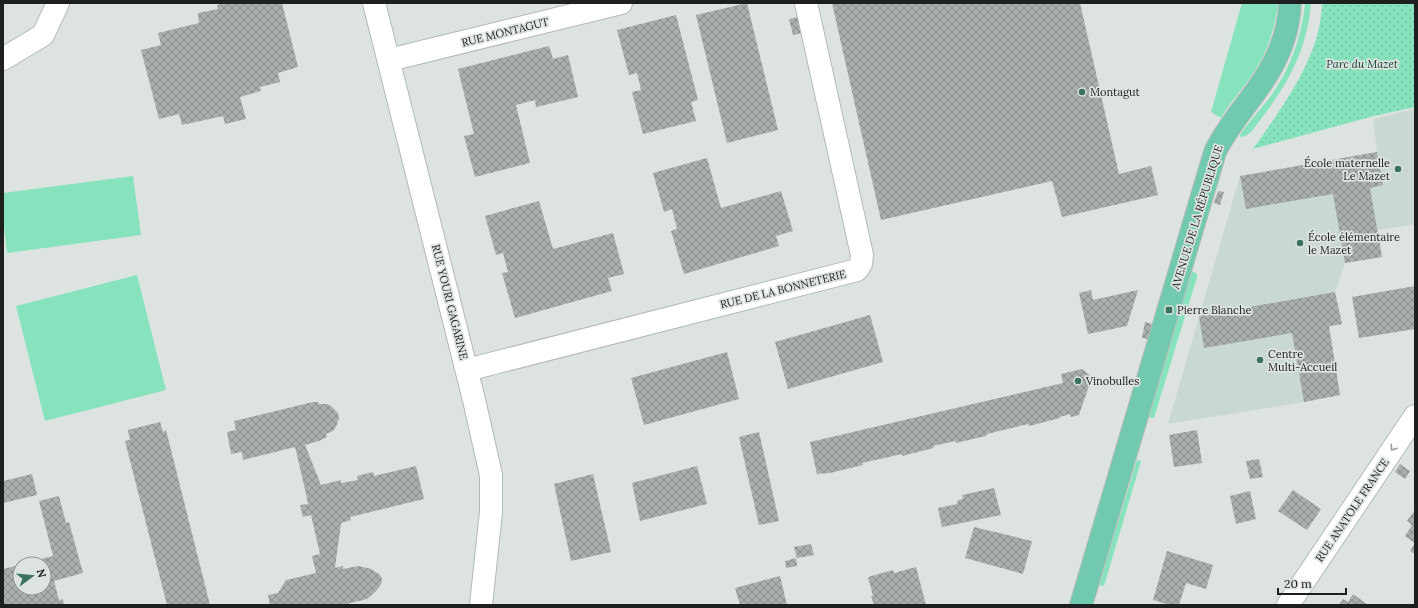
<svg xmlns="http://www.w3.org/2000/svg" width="1418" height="608" font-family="Lora,serif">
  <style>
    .built { fill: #cad8d2 }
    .grass { fill: #87e3be }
    .park { fill: url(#park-dots) }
    .building { fill: url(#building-cross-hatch) }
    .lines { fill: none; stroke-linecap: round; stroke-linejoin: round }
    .minor-casing { stroke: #b3b9b6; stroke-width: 24 }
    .major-casing { stroke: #bcbcbc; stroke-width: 24 }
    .minor { stroke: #fff; stroke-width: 22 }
    .major { stroke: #71c9af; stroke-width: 22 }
    .oneway { stroke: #9a9b9a }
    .poi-dot { fill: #39735d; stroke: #dde3e0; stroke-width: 1.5 }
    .labels { text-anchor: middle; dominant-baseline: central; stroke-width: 3.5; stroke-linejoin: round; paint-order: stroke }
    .street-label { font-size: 11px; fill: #1e201f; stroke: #dde3e0 }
    .park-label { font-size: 11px; font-style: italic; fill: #0f3c2c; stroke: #dde3e0 }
    .poi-label { font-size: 11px; fill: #1e201f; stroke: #dde3e0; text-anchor: start }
  </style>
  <defs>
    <pattern id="park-dots" width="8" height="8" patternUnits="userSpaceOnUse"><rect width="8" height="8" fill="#87e3be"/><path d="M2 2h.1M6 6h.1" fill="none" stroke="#74c2a3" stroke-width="1.8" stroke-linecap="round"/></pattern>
    <pattern id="building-cross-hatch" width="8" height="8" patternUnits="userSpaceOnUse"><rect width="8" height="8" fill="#a9afac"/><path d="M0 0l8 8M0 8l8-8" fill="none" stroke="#898e8b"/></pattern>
  </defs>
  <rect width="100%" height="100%" fill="#dde3e0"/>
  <path class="built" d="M 1415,109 L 1415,224 L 1378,230 L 1382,257 L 1345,263 L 1335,292 L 1342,324 L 1329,327 L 1340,395 L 1304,402 L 1168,424 L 1240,176 L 1377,152 L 1373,119 Z"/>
  <path class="grass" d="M 1242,3 L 1278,3 C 1275,30 1266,56 1250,78 C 1240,92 1229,104 1221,118 L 1211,112 Z
    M 1305,3 L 1311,3 C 1307,50 1289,82 1261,119 C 1255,126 1251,136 1241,137 L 1240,135 C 1249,121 1261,109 1271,96 C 1290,69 1302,36 1305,3 Z
    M 133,176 L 141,235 L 7,253 L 3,218 L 3,193 Z
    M 1192,271 L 1197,274 L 1197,277 L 1154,418 L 1148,417 Z
    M 137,275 L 166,390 L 45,421 L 16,306 Z
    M 1137,460 L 1141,461 L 1104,586 L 1099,585 Z"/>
  <path class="park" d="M 1322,3 L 1415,3 L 1415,107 L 1374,116 L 1253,149 C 1282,107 1321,57 1322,3 Z"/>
  <path class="building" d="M 225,3 L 282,3 L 298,67 L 278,73 L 280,82 L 260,87 L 261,91 L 240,97 L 246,119 L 225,124 L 223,116 L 182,125 L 179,114 L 159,119 L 141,50 L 161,45 L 158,33 L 199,23 L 198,13 L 218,9 L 217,5 Z
    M 747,3 L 778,130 L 727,143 L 696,15 Z
    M 832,3 L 1080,3 L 1119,174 L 1151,166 L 1158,195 L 1062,217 L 1052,181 L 881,220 Z
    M 676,15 L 698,100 L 691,102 L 696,121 L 643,134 L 632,92 L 641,90 L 637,73 L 629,75 L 617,30 Z
    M 798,17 L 802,33 L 793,35 L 789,19 Z
    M 549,46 L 553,59 L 568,55 L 578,97 L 536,107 L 535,100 L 516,105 L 530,163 L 475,177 L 464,136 L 474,134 L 458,69 Z
    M 1377,152 L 1383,185 L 1370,188 L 1382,257 L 1345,263 L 1333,194 L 1246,209 L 1240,176 Z
    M 707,158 L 721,208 L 781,191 L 793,231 L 776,236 L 779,246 L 684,274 L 671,231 L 677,229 L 672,209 L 664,212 L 653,173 Z
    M 1218,191 L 1224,192 L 1220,205 L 1214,203 Z
    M 539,201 L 553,249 L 613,233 L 624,274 L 608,278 L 612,291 L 515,318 L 502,273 L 508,272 L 503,253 L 496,255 L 485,216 Z
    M 1415,286 L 1415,329 L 1359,338 L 1352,297 Z
    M 1091,290 L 1093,300 L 1138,290 L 1127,326 L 1088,334 L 1079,293 Z
    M 1335,292 L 1342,324 L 1329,326 L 1340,395 L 1304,402 L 1292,333 L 1204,348 L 1199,316 Z
    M 870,315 L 883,362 L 788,389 L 775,342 Z
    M 1145,322 L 1152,324 L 1148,339 L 1142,338 Z
    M 727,352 L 739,399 L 644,425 L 631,378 Z
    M 1082,369 L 1092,377 L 1079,415 L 1071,417 L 1070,414 L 1060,417 L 1060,418 L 1029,426 L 1028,424 L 987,434 L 986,436 L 977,438 L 956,443 L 955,441 L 933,446 L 934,448 L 902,456 L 902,454 L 862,463 L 863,465 L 830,473 L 817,474 L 810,442 L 1063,383 L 1061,374 Z
    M 313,402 L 318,402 L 319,404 L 327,404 L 331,406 L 338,413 L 339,418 L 336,427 L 333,431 L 326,434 L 327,437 L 319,441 L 305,445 L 321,485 L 341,480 L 341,483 L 358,480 L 357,476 L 373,472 L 374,476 L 416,466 L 424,499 L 350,517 L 351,520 L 341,523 L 335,568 L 343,566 L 343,569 L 358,566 L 363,567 L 371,569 L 379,574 L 382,578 L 381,584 L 377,590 L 372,595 L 367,599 L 343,605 L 270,605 L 268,595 L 278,593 L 286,580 L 316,573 L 312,556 L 320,554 L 311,515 L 303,517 L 300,505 L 308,504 L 305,489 L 295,447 L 243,460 L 242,452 L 231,454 L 227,432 L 236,430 L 234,421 Z
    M 160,422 L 163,432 L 166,430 L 210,605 L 167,605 L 125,441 L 130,440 L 128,430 Z
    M 1197,430 L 1202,463 L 1174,467 L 1169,435 Z
    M 759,432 L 779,521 L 759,525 L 739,437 Z
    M 1259,459 L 1263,477 L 1250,479 L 1246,461 Z
    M 1400,464 L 1410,471 L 1405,479 L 1395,472 Z
    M 697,466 L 707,504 L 640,521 L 632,483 Z
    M 32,474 L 37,495 L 3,503 L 3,481 Z
    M 593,474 L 611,552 L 571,561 L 554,484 Z
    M 994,488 L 1001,515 L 942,527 L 938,508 L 957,504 L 958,500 L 963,499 L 962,495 Z
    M 1293,490 L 1321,509 L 1307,530 L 1278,511 Z
    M 1250,491 L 1256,519 L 1236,524 L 1230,496 Z
    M 59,496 L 66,523 L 69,522 L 83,573 L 54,581 L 59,600 L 63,599 L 64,605 L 3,605 L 3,569 L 20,565 L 20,588 L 44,588 L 44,564 L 25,563 L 53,556 L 39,501 Z
    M 1415,510 L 1415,543 L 1405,536 L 1412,525 L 1407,521 Z
    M 974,527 L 1032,541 L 1023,574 L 965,558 Z
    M 1415,543 L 1415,554 L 1410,551 Z
    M 811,544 L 814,555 L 797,558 L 794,547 Z
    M 1167,551 L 1213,565 L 1206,589 L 1186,583 L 1179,605 L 1170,605 L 1153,600 Z
    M 796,558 L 797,566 L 786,568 L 785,561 Z
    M 916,567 L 926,605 L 874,605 L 871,596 L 873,596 L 868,577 L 893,570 L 894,573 Z
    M 780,576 L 787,605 L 740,605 L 735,588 Z
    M 1353,594 L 1368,605 L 1339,605 L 1343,599 L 1348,602 Z"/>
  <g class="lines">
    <g class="minor-casing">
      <path id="minor" d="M 374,3 L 474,400 L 491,475 L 491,512 L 481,605
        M 3,59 L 43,35 L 58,3
        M 389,60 L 621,3
        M 467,370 L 857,270 L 861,264 L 862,255 L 806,3
        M 1288,605 L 1415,416"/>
    </g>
    <g class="major-casing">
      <path id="major" d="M 1081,605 L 1215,152 C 1228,125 1247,105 1263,81 C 1279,57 1289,31 1290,3"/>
    </g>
    <use href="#minor" class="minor"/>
    <use href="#major" class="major"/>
  </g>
  <defs><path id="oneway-chevron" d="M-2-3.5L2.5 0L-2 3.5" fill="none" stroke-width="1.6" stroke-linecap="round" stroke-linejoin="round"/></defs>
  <use class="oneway" href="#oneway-chevron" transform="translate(1393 448) rotate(124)"/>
  <g class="poi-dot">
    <circle cx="1082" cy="92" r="4"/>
    <circle cx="1398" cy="169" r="4"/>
    <circle cx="1300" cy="243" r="4"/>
    <rect x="1165" y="306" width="8" height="8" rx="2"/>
    <circle cx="1260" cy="360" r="4"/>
    <circle cx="1078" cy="381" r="4"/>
  </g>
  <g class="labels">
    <g class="street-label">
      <text transform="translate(505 32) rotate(-14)">RUE MONTAGUT</text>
      <text transform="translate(1197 217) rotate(-73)">AVENUE DE LA RÉPUBLIQUE</text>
      <text transform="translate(783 289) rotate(-14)">RUE DE LA BONNETERIE</text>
      <text transform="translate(450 302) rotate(76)">RUE YOURI GAGARINE</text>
      <text transform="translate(1352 510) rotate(-56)">RUE ANATOLE FRANCE</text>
    </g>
    <g class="park-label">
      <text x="1362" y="64">Parc du Mazet</text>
    </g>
    <g class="poi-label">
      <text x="1090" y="92">Montagut</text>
      <text x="1390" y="163" text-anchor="end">École maternelle<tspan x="1390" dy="13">Le Mazet</tspan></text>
      <text x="1308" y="237">École élémentaire<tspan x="1308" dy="13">le Mazet</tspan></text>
      <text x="1177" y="310">Pierre Blanche</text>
      <text x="1268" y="354">Centre<tspan x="1268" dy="13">Multi-Accueil</tspan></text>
      <text x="1086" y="381">Vinobulles</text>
    </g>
  </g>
  <rect width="1418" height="608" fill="none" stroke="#1e201f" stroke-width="8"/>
  <g transform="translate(32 576) rotate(74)"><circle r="19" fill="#dde3e0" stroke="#919593"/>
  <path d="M0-3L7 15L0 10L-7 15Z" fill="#39735d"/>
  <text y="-6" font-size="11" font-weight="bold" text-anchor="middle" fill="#1e201f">N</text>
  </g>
  <path d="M1278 588v6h68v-6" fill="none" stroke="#1e201f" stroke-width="2"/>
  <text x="1284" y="588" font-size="12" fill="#1e201f" stroke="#dde3e0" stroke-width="3" paint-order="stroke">20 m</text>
</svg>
